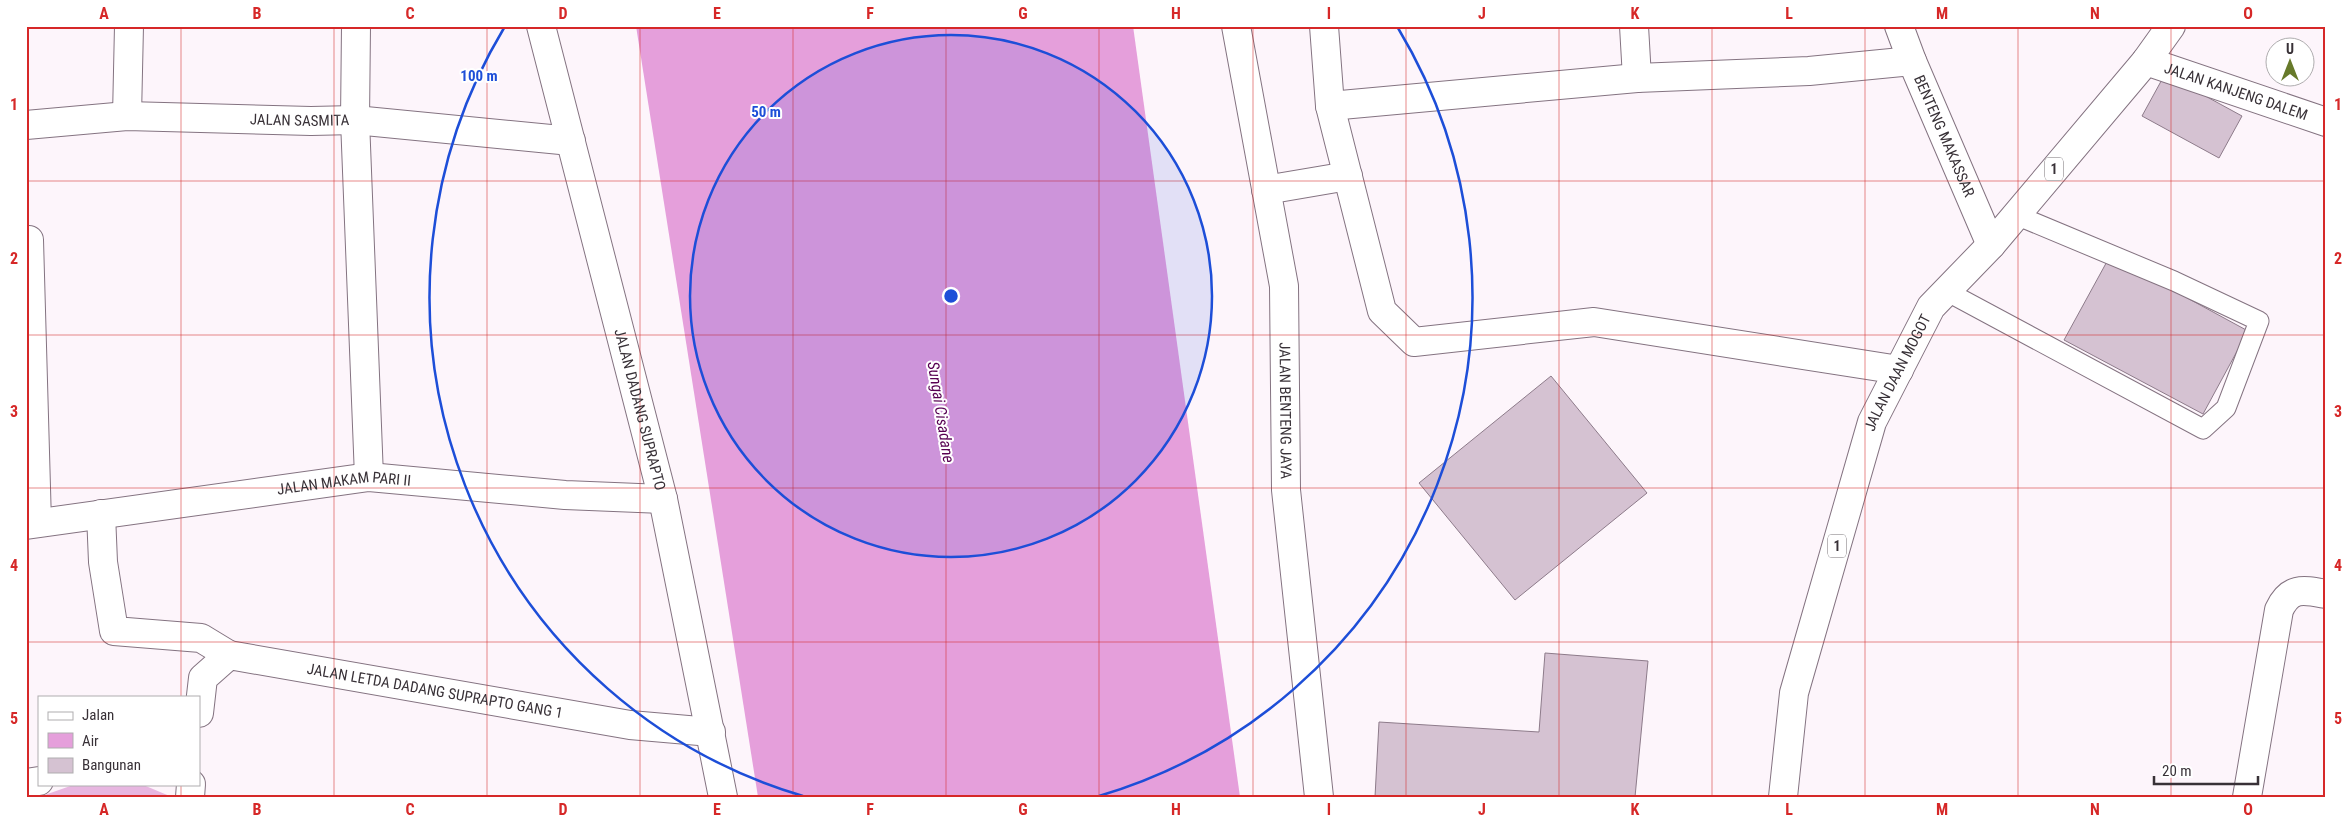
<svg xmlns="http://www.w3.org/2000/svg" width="2352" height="823" font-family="'Roboto Condensed',sans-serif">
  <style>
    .green { fill: #e7b6e0 }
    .water { fill: #e59fdb }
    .building { fill: #d5c2d2; stroke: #8d7b8a }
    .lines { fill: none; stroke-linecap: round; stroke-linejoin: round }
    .service-casing { stroke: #847381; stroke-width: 21 }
    .minor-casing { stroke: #847381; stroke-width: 30 }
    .tertiary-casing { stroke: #847381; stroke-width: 30 }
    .secondary-casing { stroke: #847381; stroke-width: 30 }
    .trunk-casing { stroke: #847381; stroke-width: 30 }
    .service { stroke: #fff; stroke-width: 19 }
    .minor { stroke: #fff; stroke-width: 28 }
    .tertiary { stroke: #fff; stroke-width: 28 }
    .secondary { stroke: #fff; stroke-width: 28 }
    .trunk { stroke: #fff; stroke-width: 28 }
    .grid { fill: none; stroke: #d62828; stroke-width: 1; stroke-opacity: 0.55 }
    .ring { fill: none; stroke: #1d4ed8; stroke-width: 2.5 }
    .labels { text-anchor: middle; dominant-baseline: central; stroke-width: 4; stroke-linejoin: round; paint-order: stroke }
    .shield { fill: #fff; stroke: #746f73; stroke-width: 1 }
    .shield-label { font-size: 14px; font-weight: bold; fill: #383137 }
    .street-label { font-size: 15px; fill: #383137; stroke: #fff }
    .water-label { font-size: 16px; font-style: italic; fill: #570052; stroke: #fff }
    .centre { fill: #1d4ed8; stroke: #fff; stroke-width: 2.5 }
    .ring-label { font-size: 15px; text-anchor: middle; font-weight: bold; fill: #1d4ed8; stroke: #fff; stroke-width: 4; stroke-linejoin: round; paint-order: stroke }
    .neatline { fill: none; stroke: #d62828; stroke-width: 2 }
    .grid-label { font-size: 16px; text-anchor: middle; font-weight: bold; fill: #d62828 }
  </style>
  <rect width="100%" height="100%" fill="#fdf5fb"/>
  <path class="green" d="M 76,784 L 141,784 L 172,797 L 39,797 Z"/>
  <path class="water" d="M 636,26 L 1133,26 L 1240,797 L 758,797 Z"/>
  <path class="building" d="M 2165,74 L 2242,116 L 2219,158 L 2142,116 Z
    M 2110,256 L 2248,331 L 2203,414 L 2064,340 Z
    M 1551,376 L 1647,493 L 1515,600 L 1419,483 Z
    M 1545,653 L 1648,661 L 1635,797 L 1375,797 L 1379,722 L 1539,732 Z"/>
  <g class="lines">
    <g class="service-casing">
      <path id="service" d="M 1946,291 L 2203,429 L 2226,408 L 2259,321 L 2174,281 L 2016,215"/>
    </g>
    <g class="minor-casing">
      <g id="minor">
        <path d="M 356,26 L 355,120 L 369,477"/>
        <path d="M 1324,26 L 1330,106 L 1382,311 L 1414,342 L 1594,322 L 1899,370"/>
        <path d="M 1634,26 L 1637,78"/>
        <path id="s1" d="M 1899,26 L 1912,61 L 1991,245"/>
        <path id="s2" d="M 2146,61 L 2326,122"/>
        <path d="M 1330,106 L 1637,78 L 1809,71 L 1912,61"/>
        <path d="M 127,116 L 129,26"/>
        <path id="s3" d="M 26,125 L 127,116 L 311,121 L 355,120 L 571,141"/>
        <path d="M 1266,190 L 1348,176"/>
        <path d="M 29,240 L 37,523"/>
        <path d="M 101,514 L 103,562 L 114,631 L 201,638 L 229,655"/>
        <path id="s4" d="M 26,525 L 369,477 L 565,495 L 663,499"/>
        <path id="s5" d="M 199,713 L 203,678 L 229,655 L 630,725 L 711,732"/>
        <path d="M 26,783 L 39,781"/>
        <path d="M 190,797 L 191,784"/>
        <path d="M 2247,797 L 2279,610 C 2290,586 2304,590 2326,594"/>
      </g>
    </g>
    <g class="tertiary-casing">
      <g id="tertiary">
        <path id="s6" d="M 1236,26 L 1284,286 L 1286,490 L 1319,797"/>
      </g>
    </g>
    <g class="secondary-casing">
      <g id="secondary">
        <path id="s7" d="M 541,26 L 663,499 L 723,797"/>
      </g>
    </g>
    <g class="trunk-casing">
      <g id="trunk">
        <path id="s8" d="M 1783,797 L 1794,693 L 1872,422 L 1931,307 L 1991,245 L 2146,61 L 2171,26"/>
      </g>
    </g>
    <use href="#service" class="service"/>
    <use href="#minor" class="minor"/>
    <use href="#tertiary" class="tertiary"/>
    <use href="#secondary" class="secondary"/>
    <use href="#trunk" class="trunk"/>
  </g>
  <path class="grid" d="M 181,26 L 181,697M 334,26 L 334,797M 487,26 L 487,797M 640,26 L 640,797M 793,26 L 793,797M 946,26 L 946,797M 1099,26 L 1099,797M 1253,26 L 1253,797M 1406,26 L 1406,797M 1559,26 L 1559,797M 1712,26 L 1712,797M 1865,26 L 1865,797M 2018,26 L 2018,797M 2171,26 L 2171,797M 26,181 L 2326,181M 26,335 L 2326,335M 26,488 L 2326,488M 26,642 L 2326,642M 181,784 L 181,797"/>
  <circle cx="951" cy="296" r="261" fill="#1d4ed8" fill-opacity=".12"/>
  <g class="ring">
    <circle cx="951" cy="296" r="261"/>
    <path d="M803 796A521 521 0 0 1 504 28M1398 28A521 521 0 0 1 1099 796"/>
  </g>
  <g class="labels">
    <g class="shield">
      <rect x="2045" y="157.5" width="18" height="23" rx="4"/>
      <rect x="1828" y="534.5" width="18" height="23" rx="4"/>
    </g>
    <g class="shield-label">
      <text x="2054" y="169">1</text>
      <text x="1837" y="546">1</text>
    </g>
    <g class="street-label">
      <text stroke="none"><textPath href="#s2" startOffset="95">JALAN KANJENG DALEM</textPath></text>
      <text stroke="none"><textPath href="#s3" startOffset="274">JALAN SASMITA</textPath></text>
      <text stroke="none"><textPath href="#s1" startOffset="119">BENTENG MAKASSAR</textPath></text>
      <text stroke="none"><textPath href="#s8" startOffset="442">JALAN DAAN MOGOT</textPath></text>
      <text stroke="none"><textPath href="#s7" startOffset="396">JALAN DADANG SUPRAPTO</textPath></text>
      <text stroke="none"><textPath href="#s6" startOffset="389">JALAN BENTENG JAYA</textPath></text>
      <text stroke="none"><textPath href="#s4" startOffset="321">JALAN MAKAM PARI II</textPath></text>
      <text stroke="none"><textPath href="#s5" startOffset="279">JALAN LETDA DADANG SUPRAPTO GANG 1</textPath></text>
    </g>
    <g class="water-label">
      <text transform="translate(941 412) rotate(81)">Sungai Cisadane</text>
    </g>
  </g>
  <circle cx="951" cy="296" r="8" class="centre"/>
  <g class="ring-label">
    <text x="479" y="81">100 m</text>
    <text x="766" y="117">50 m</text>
  </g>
  <rect width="2352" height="823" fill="none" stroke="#ffffff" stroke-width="55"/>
  <rect x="38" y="696" width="162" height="90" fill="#ffffff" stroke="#afadaf"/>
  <rect x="48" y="712" width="25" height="8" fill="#ffffff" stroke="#afadaf"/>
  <text x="82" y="720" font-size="15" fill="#383137">Jalan</text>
  <rect x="48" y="733" width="25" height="15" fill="#e59fdb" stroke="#afadaf"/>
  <text x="82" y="746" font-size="15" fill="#383137">Air</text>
  <rect x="48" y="758" width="25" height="15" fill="#d5c2d2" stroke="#afadaf"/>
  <text x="82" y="770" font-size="15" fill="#383137">Bangunan</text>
  <g transform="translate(2290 62)"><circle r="24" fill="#ffffff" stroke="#afadaf"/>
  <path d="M0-4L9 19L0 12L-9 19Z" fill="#677a2a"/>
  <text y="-8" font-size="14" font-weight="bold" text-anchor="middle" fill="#383137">U</text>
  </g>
  <path d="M2154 776v8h104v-8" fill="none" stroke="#383137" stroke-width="2.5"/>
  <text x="2162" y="776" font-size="15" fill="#383137" stroke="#ffffff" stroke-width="4" paint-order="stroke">20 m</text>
  <rect x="28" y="28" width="2296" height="768" class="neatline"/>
  <g class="grid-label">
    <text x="104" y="19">A</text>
    <text x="257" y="19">B</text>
    <text x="410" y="19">C</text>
    <text x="563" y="19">D</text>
    <text x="717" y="19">E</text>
    <text x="870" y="19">F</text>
    <text x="1023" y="19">G</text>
    <text x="1176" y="19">H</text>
    <text x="1329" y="19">I</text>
    <text x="1482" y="19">J</text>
    <text x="1635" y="19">K</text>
    <text x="1789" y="19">L</text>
    <text x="1942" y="19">M</text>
    <text x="2095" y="19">N</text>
    <text x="2248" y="19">O</text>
    <text x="14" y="110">1</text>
    <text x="2338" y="110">1</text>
    <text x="14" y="264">2</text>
    <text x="2338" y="264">2</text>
    <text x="14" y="417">3</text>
    <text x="2338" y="417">3</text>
    <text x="14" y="571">4</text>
    <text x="2338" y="571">4</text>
    <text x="14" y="724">5</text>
    <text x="2338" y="724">5</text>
    <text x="104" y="815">A</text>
    <text x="257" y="815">B</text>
    <text x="410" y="815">C</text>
    <text x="563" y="815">D</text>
    <text x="717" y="815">E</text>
    <text x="870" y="815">F</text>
    <text x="1023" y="815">G</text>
    <text x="1176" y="815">H</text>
    <text x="1329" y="815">I</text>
    <text x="1482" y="815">J</text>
    <text x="1635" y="815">K</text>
    <text x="1789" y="815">L</text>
    <text x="1942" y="815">M</text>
    <text x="2095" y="815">N</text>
    <text x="2248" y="815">O</text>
  </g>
</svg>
